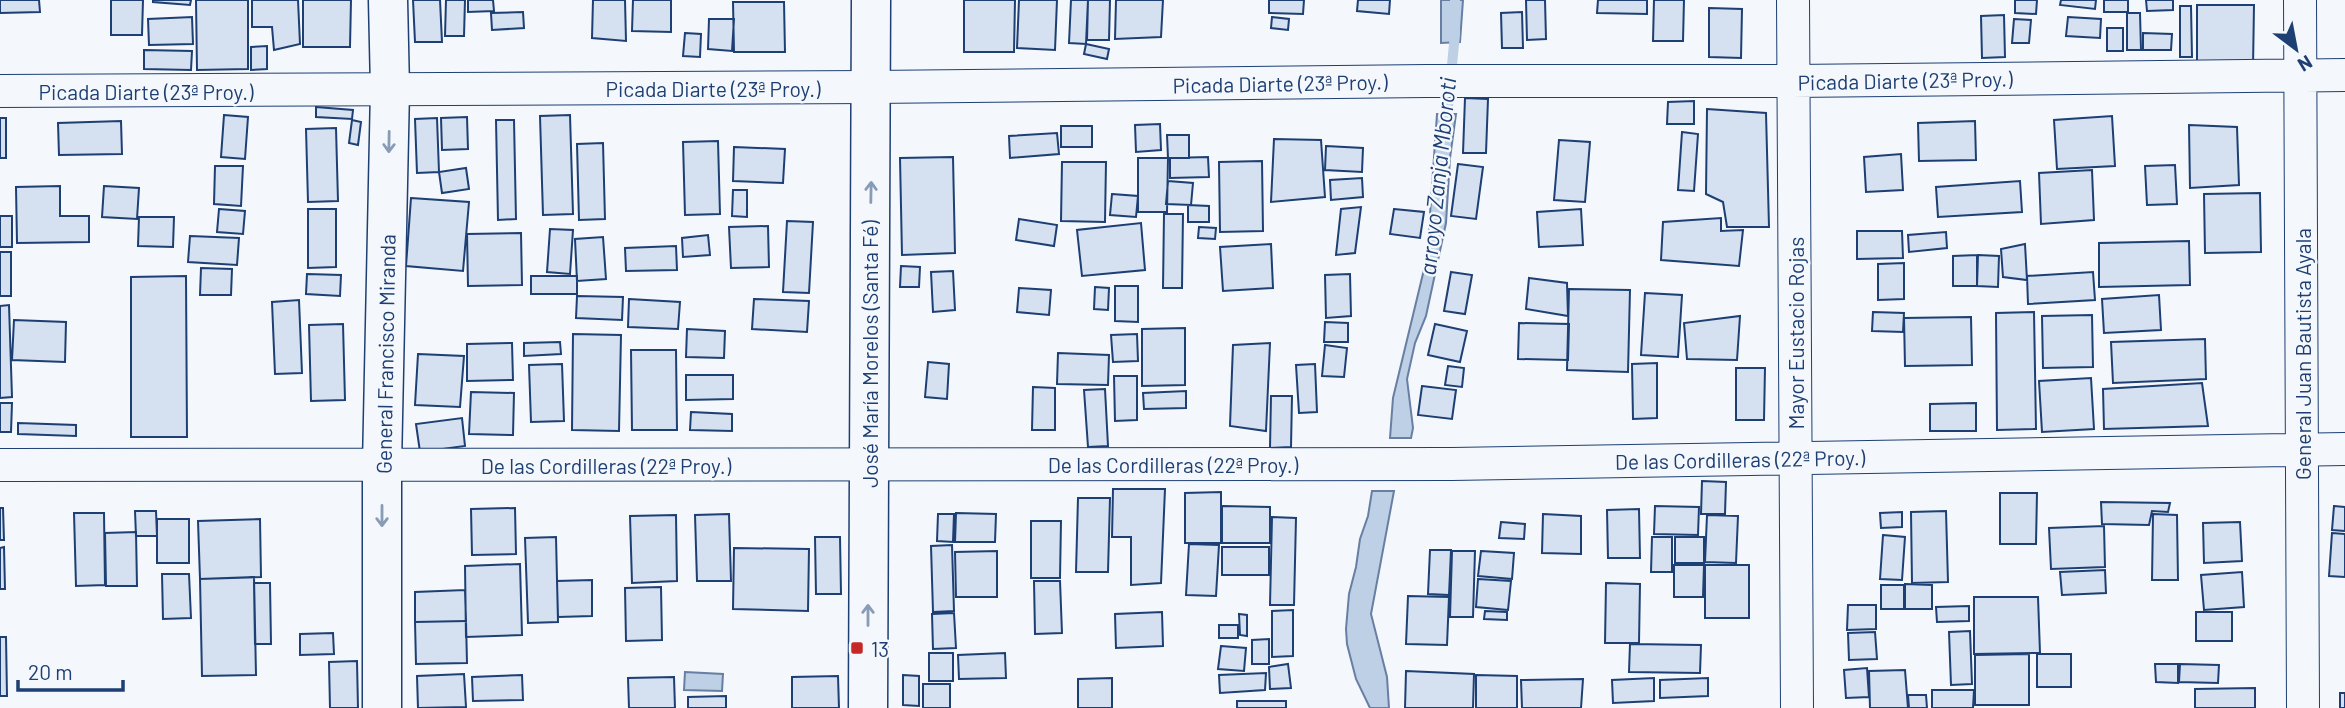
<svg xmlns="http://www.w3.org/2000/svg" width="2345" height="708" font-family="Barlow,sans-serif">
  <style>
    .water { fill: #bed0e5; stroke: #687fa3; stroke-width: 2 }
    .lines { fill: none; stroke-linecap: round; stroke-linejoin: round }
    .stream { stroke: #bed0e5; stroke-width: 10 }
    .building { fill: #d5e0f0; stroke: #1d3f73; stroke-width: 2 }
    .street-casing { stroke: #1d3f73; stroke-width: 34 }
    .secondary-casing { stroke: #1d3f73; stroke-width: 41 }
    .street { stroke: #f4f7fb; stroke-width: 32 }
    .secondary { stroke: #f4f7fb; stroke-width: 38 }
    .oneway { stroke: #889bb7 }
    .poi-dot { fill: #c62828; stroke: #f4f7fb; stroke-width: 2.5 }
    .labels { text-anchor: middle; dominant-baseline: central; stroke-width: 5; stroke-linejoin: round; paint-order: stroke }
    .street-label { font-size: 21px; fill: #1d3f73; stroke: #f4f7fb }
    .poi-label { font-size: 21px; fill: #1d3f73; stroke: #f4f7fb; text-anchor: start }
    .water-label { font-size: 23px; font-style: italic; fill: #1d3f73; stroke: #f4f7fb }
  </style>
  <rect width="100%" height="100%" fill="#f4f7fb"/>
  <path class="water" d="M 1441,0 L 1463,0 L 1460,42 L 1441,43 Z
    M 1437,114 L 1456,114 L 1450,158 L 1446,223 L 1426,316 L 1415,343 L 1407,379 L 1413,428 L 1411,438 L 1390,438 L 1393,398 L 1427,257 Z
    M 1372,491 L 1394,491 L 1371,614 L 1387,677 L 1389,708 L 1370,708 L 1356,679 L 1347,644 L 1346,629 L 1349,594 L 1356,567 L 1360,539 L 1368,516 Z
    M 685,672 L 723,674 L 722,691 L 684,690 Z"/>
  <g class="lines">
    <path class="stream" d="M 1446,127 L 1455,34 L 1455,0"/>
  </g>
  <path class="building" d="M 0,0 L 39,0 L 40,12 L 0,13 Z
    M 111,0 L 143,0 L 142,35 L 111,35 Z
    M 153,0 L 191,0 L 190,5 L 153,2 Z
    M 196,0 L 248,0 L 248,69 L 197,70 Z
    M 252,0 L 298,0 L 300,44 L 274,50 L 272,27 L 252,27 Z
    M 303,0 L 351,0 L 350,47 L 303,47 Z
    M 413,0 L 440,0 L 442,42 L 415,42 Z
    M 446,0 L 465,0 L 464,36 L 445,36 Z
    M 468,0 L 493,0 L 494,11 L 468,12 Z
    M 593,0 L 625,0 L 626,41 L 592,38 Z
    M 633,0 L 671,0 L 671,32 L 632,31 Z
    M 964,0 L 1015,0 L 1014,52 L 964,52 Z
    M 1019,0 L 1057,0 L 1055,50 L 1017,48 Z
    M 1071,0 L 1088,0 L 1086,44 L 1069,43 Z
    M 1088,0 L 1110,0 L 1109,40 L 1087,40 Z
    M 1116,0 L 1163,0 L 1161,37 L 1115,39 Z
    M 1269,0 L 1304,0 L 1303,14 L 1269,13 Z
    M 1358,0 L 1390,0 L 1389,14 L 1357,11 Z
    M 1526,0 L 1545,0 L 1546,39 L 1527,40 Z
    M 1598,0 L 1647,0 L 1647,14 L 1597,13 Z
    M 1654,0 L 1684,0 L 1683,41 L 1653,41 Z
    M 2015,0 L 2037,0 L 2036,14 L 2015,13 Z
    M 2061,0 L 2096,0 L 2095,9 L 2060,5 Z
    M 2104,0 L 2128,0 L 2128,12 L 2104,12 Z
    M 2146,0 L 2173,0 L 2173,10 L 2147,11 Z
    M 733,2 L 784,2 L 785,52 L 734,52 Z
    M 2197,5 L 2254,5 L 2253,67 L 2197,68 Z
    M 2180,6 L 2191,6 L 2192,57 L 2180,57 Z
    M 1709,8 L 1742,9 L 1741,58 L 1709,57 Z
    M 523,12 L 524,28 L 492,30 L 491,13 Z
    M 1522,12 L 1523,48 L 1502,48 L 1501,13 Z
    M 2127,13 L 2140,13 L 2141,50 L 2127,50 Z
    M 2004,15 L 2005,57 L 1982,58 L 1981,16 Z
    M 192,17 L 193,44 L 149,45 L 148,19 Z
    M 1272,17 L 1289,19 L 1288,30 L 1271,28 Z
    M 2068,17 L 2101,19 L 2100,38 L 2066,36 Z
    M 709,19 L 734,19 L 732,51 L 708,49 Z
    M 2014,19 L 2031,20 L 2029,43 L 2012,43 Z
    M 2107,28 L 2123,28 L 2123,51 L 2107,51 Z
    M 685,33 L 701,34 L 700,57 L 683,56 Z
    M 2143,33 L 2172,34 L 2171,50 L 2143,50 Z
    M 1086,44 L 1109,49 L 1107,59 L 1084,54 Z
    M 267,46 L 267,69 L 251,70 L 251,47 Z
    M 144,50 L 192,51 L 191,70 L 144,69 Z
    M 1465,98 L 1488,99 L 1486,153 L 1463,153 Z
    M 1694,101 L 1694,124 L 1667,124 L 1668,102 Z
    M 316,107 L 353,110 L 352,119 L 316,117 Z
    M 1707,109 L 1766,113 L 1769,227 L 1727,227 L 1723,202 L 1706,194 Z
    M 224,115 L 248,117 L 245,159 L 221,157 Z
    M 570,115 L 573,214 L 543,215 L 540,116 Z
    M 2112,116 L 2115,166 L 2057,169 L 2054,120 Z
    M 467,117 L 468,149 L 442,150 L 441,118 Z
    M 0,118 L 6,118 L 6,158 L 0,158 Z
    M 437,118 L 439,172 L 417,173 L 415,119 Z
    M 352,120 L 361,122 L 358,145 L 349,143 Z
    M 496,120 L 514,120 L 516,219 L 498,220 Z
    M 121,121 L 122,154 L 59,155 L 58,123 Z
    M 1975,121 L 1976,160 L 1919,161 L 1918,123 Z
    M 1160,124 L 1161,150 L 1136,152 L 1135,125 Z
    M 2189,125 L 2237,127 L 2239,185 L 2190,188 Z
    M 1061,126 L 1092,126 L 1092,147 L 1061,147 Z
    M 336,128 L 338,201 L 308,202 L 306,129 Z
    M 1682,132 L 1698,134 L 1694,191 L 1678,190 Z
    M 1057,133 L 1059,154 L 1010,158 L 1009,136 Z
    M 1167,135 L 1189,135 L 1189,158 L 1168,158 Z
    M 1274,139 L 1321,140 L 1325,197 L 1271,202 Z
    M 1559,140 L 1590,142 L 1585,202 L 1554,200 Z
    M 718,141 L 720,214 L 685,215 L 683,142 Z
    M 603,143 L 605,219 L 579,220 L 577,144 Z
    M 1326,146 L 1363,148 L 1362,172 L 1325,170 Z
    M 734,147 L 785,149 L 783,183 L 733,181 Z
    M 1901,154 L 1903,190 L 1866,192 L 1864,157 Z
    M 953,157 L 955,253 L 902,255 L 900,158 Z
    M 1208,157 L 1209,177 L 1170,178 L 1170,158 Z
    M 1138,158 L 1168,158 L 1167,212 L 1138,212 Z
    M 1262,161 L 1263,231 L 1220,232 L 1219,162 Z
    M 1062,162 L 1106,162 L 1105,222 L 1061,221 Z
    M 1458,164 L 1483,167 L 1476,219 L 1451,216 Z
    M 2175,165 L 2177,204 L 2147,205 L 2145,166 Z
    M 215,166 L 243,166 L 241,206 L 214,204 Z
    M 466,168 L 469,189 L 442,193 L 439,172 Z
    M 2092,170 L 2094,220 L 2041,224 L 2039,173 Z
    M 1362,178 L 1363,197 L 1331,200 L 1330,180 Z
    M 1168,181 L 1193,183 L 1191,205 L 1166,204 Z
    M 2020,181 L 2022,212 L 1938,217 L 1936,187 Z
    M 60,186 L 60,216 L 89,216 L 89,242 L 17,243 L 16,187 Z
    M 104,186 L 139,188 L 137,219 L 102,217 Z
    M 733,190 L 747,190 L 747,217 L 732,216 Z
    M 2260,193 L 2261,252 L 2205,253 L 2204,194 Z
    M 1112,194 L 1138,196 L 1136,217 L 1110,215 Z
    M 411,198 L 469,202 L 463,271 L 406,266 Z
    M 1188,205 L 1209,206 L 1209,222 L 1188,222 Z
    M 1361,207 L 1355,253 L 1336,255 L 1341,209 Z
    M 219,209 L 245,211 L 243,234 L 217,232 Z
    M 308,209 L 336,209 L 336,267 L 308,268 Z
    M 1394,209 L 1424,212 L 1420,238 L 1390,234 Z
    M 1581,209 L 1583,245 L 1539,247 L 1537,212 Z
    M 1164,214 L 1183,214 L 1182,288 L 1163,288 Z
    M 0,216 L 12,216 L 12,247 L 0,247 Z
    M 139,217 L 174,217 L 173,247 L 138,246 Z
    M 1721,218 L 1721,231 L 1743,230 L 1739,266 L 1661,260 L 1663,222 Z
    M 1019,219 L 1057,225 L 1054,246 L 1016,240 Z
    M 787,221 L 813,222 L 809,293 L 783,292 Z
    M 1141,223 L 1145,270 L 1082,276 L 1077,230 Z
    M 768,226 L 769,267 L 731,268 L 729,227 Z
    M 1199,227 L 1216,228 L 1215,239 L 1198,238 Z
    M 550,229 L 573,230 L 570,274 L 547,272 Z
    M 1857,231 L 1902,231 L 1903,258 L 1857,259 Z
    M 1946,232 L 1947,248 L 1909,252 L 1908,235 Z
    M 521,233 L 522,285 L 468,286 L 467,234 Z
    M 708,235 L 710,255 L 683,257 L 682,238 Z
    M 190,236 L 239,238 L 237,265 L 188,262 Z
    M 603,237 L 606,279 L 577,281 L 575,239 Z
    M 2189,241 L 2190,285 L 2099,287 L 2099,243 Z
    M 1271,244 L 1273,288 L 1223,291 L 1220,247 Z
    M 2025,244 L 2027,280 L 2003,277 L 2001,249 Z
    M 676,246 L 677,270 L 626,271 L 625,248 Z
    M 0,252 L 11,252 L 11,296 L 0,296 Z
    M 1977,255 L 1977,286 L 1953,286 L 1953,256 Z
    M 1978,255 L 1999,256 L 1998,287 L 1977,286 Z
    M 1904,263 L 1904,299 L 1878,300 L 1878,264 Z
    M 901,266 L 920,267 L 919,287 L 900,287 Z
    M 201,268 L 232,269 L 231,295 L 200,295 Z
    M 953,271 L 955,310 L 933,312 L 931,272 Z
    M 1451,272 L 1472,275 L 1465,314 L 1444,311 Z
    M 2093,272 L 2095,300 L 2028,304 L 2027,276 Z
    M 307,274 L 341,275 L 340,296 L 306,294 Z
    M 1350,274 L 1351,316 L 1326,318 L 1325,275 Z
    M 186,276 L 187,437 L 131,437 L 131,277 Z
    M 531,276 L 577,276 L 577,294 L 531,294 Z
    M 1529,278 L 1567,283 L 1568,316 L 1526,309 Z
    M 1115,286 L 1138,286 L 1138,322 L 1115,321 Z
    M 1095,287 L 1109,288 L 1108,310 L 1094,309 Z
    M 1019,288 L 1051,290 L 1049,315 L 1017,312 Z
    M 1569,289 L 1630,290 L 1628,372 L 1567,370 Z
    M 1645,293 L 1682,295 L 1678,357 L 1641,355 Z
    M 2159,295 L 2161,330 L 2104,333 L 2102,299 Z
    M 577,296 L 623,297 L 622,320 L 576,318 Z
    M 629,299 L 680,302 L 678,329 L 628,327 Z
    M 754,299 L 809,301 L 807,332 L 752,329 Z
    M 299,300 L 302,373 L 275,374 L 272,302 Z
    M 9,305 L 12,397 L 0,398 L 0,306 Z
    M 1873,312 L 1904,313 L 1903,332 L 1872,331 Z
    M 2034,312 L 2036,429 L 1997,430 L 1996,313 Z
    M 2092,315 L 2093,367 L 2043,368 L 2042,316 Z
    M 1740,316 L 1737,360 L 1687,359 L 1684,323 Z
    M 1971,317 L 1972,365 L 1905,366 L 1904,318 Z
    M 14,320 L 66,322 L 65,362 L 12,360 Z
    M 1325,322 L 1348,323 L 1348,342 L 1324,342 Z
    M 1519,323 L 1569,324 L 1568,360 L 1518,359 Z
    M 343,324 L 345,400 L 311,401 L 309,325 Z
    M 1435,324 L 1467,331 L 1460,362 L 1428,355 Z
    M 1185,328 L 1185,385 L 1142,386 L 1142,329 Z
    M 687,329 L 725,331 L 724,358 L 686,357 Z
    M 573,334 L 621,335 L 619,431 L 572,430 Z
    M 1137,334 L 1138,361 L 1113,362 L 1111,335 Z
    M 2205,339 L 2206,379 L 2113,383 L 2111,342 Z
    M 560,342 L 561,354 L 524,356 L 524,343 Z
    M 512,343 L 513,380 L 467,381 L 467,344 Z
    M 1270,343 L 1266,431 L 1230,426 L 1233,345 Z
    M 1325,345 L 1347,348 L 1344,377 L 1322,376 Z
    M 631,350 L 676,350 L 677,430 L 632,430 Z
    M 1058,353 L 1109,355 L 1108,385 L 1057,384 Z
    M 418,354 L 464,356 L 460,407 L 415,405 Z
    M 928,362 L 949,364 L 947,399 L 925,397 Z
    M 1657,363 L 1657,418 L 1633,419 L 1632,364 Z
    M 562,364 L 564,421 L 531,422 L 529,365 Z
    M 1315,364 L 1317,412 L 1299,413 L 1296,365 Z
    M 1448,366 L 1464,368 L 1462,387 L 1445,385 Z
    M 1736,368 L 1765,368 L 1764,420 L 1736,420 Z
    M 686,375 L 733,375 L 733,399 L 686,400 Z
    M 1114,376 L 1137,376 L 1137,420 L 1115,421 Z
    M 2091,378 L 2094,429 L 2042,432 L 2039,381 Z
    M 2202,383 L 2208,426 L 2104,429 L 2103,389 Z
    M 1422,386 L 1456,390 L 1452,419 L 1418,415 Z
    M 1033,387 L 1055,388 L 1055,430 L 1032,430 Z
    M 1105,389 L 1108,446 L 1088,447 L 1084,390 Z
    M 1186,391 L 1186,408 L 1144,409 L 1143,393 Z
    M 471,392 L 514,393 L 513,435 L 469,434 Z
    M 1271,396 L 1292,396 L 1291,447 L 1270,448 Z
    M 0,403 L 12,403 L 11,432 L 0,432 Z
    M 1976,403 L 1976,431 L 1930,431 L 1930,404 Z
    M 691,412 L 732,414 L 732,431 L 690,430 Z
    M 462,418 L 465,446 L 420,452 L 416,424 Z
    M 18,423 L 76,425 L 76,436 L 18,434 Z
    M 1702,481 L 1726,482 L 1725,514 L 1701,514 Z
    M 1113,489 L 1165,489 L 1161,583 L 1131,585 L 1131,537 L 1112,537 Z
    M 1221,492 L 1221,543 L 1185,543 L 1185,493 Z
    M 2000,493 L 2037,493 L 2036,544 L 2000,544 Z
    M 1078,498 L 1110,498 L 1108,572 L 1076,572 Z
    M 2101,502 L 2170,503 L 2168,512 L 2152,511 L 2149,525 L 2102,524 Z
    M 1222,506 L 1270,507 L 1270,543 L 1222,543 Z
    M 1655,506 L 1699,507 L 1698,535 L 1654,534 Z
    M 2334,506 L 2345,507 L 2345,531 L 2332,530 Z
    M 0,508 L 3,508 L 4,540 L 0,540 Z
    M 515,508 L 516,554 L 472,555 L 471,509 Z
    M 1639,509 L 1640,558 L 1608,558 L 1607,510 Z
    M 135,511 L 156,511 L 157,536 L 136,536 Z
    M 1946,511 L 1948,582 L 1912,583 L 1911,512 Z
    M 1902,512 L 1902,527 L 1881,528 L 1880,513 Z
    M 74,513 L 104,513 L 105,585 L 76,586 Z
    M 956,513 L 996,514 L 995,542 L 955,542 Z
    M 729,514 L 731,581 L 697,581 L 695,515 Z
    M 938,514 L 954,514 L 953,542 L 937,541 Z
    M 1543,514 L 1581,516 L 1581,554 L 1542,553 Z
    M 2153,514 L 2177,515 L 2178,580 L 2152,580 Z
    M 676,515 L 677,581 L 632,583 L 630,516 Z
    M 1707,515 L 1738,516 L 1736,563 L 1705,562 Z
    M 1272,517 L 1296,518 L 1294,605 L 1270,605 Z
    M 157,519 L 189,519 L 189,563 L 157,563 Z
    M 260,519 L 261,577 L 200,579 L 198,521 Z
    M 1031,521 L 1061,521 L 1060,578 L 1031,578 Z
    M 1501,522 L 1525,524 L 1524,539 L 1499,538 Z
    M 2240,522 L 2242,561 L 2204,563 L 2203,523 Z
    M 2104,526 L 2105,567 L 2051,569 L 2049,528 Z
    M 136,532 L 137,586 L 106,586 L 105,533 Z
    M 2332,533 L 2345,534 L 2345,577 L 2329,576 Z
    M 1883,535 L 1905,537 L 1902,580 L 1880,579 Z
    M 556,537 L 558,622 L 528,623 L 525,538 Z
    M 815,537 L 840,537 L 841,594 L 816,594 Z
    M 1652,537 L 1672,537 L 1672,572 L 1651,572 Z
    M 1675,537 L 1704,537 L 1704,563 L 1675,563 Z
    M 1189,544 L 1219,545 L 1216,596 L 1186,595 Z
    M 952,545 L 954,611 L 933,612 L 931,546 Z
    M 4,547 L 5,589 L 0,589 L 0,548 Z
    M 1222,547 L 1269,547 L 1269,575 L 1222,575 Z
    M 734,548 L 809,549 L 808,611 L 733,609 Z
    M 1430,550 L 1451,550 L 1449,595 L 1428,594 Z
    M 997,551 L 997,597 L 956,597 L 955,552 Z
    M 1452,551 L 1475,551 L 1473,617 L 1450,617 Z
    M 1481,551 L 1514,553 L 1512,579 L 1478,576 Z
    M 520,564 L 522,635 L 466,637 L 465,566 Z
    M 1674,565 L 1704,565 L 1703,597 L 1674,597 Z
    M 1705,565 L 1749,565 L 1749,618 L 1705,618 Z
    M 2105,570 L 2106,593 L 2062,595 L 2060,572 Z
    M 2242,572 L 2244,607 L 2204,610 L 2201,575 Z
    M 162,574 L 189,574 L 191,618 L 163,619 Z
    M 254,577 L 256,675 L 202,676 L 200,579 Z
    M 1478,579 L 1511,581 L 1508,610 L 1476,607 Z
    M 592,580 L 592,616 L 558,617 L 557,581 Z
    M 1034,581 L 1060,581 L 1062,633 L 1035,634 Z
    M 254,583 L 270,583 L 271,644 L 255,644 Z
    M 1606,583 L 1640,584 L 1639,643 L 1605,643 Z
    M 1905,584 L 1932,585 L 1932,609 L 1905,609 Z
    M 1881,585 L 1904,585 L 1904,609 L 1881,609 Z
    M 661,587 L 662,640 L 626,641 L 625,588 Z
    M 465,590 L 466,621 L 415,622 L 415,592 Z
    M 1408,596 L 1449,597 L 1447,645 L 1406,644 Z
    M 1974,597 L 2038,597 L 2040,653 L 1974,654 Z
    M 1848,605 L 1876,605 L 1876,629 L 1847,630 Z
    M 1969,606 L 1969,621 L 1937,622 L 1936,607 Z
    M 1293,610 L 1293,656 L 1272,657 L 1272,611 Z
    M 1485,611 L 1507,612 L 1507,620 L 1484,619 Z
    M 1162,612 L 1163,646 L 1116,648 L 1115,614 Z
    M 2196,612 L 2232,612 L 2232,641 L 2196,641 Z
    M 954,613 L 956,648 L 933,649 L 932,614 Z
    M 1239,614 L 1247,615 L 1247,636 L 1240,635 Z
    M 466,621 L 467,663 L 416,664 L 415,622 Z
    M 1219,625 L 1238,625 L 1238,638 L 1219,638 Z
    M 1970,631 L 1972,684 L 1951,685 L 1949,632 Z
    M 1875,632 L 1877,659 L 1849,660 L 1848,633 Z
    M 333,633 L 334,654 L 300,655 L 300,634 Z
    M 0,637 L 6,637 L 7,696 L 0,696 Z
    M 1269,639 L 1269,664 L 1252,664 L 1252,640 Z
    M 1630,644 L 1701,645 L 1700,673 L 1629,672 Z
    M 1221,646 L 1246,648 L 1244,671 L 1218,669 Z
    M 929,653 L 953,653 L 953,681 L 929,681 Z
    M 1005,653 L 1006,678 L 959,679 L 958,655 Z
    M 2029,654 L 2029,705 L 1975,705 L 1975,655 Z
    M 2037,654 L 2071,654 L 2071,687 L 2037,687 Z
    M 357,661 L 358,708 L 330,708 L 329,662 Z
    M 1288,664 L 1291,688 L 1270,689 L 1269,667 Z
    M 2155,664 L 2178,664 L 2178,683 L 2156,682 Z
    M 2180,664 L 2219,665 L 2218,683 L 2179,682 Z
    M 1867,668 L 1869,697 L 1846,698 L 1844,670 Z
    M 1905,670 L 1908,708 L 1870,708 L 1869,671 Z
    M 1406,671 L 1474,674 L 1473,708 L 1405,708 Z
    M 1266,673 L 1265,690 L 1220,693 L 1219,675 Z
    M 464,674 L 466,707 L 418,708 L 417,676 Z
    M 522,675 L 523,700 L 473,701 L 472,677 Z
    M 903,675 L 919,676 L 919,706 L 903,705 Z
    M 1476,675 L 1517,676 L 1517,708 L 1476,708 Z
    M 838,676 L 839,708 L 792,708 L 792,677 Z
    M 674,677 L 675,708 L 629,708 L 628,678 Z
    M 1112,678 L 1112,708 L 1078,708 L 1078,679 Z
    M 1654,678 L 1654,701 L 1613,703 L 1612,680 Z
    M 1708,678 L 1708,696 L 1660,698 L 1660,680 Z
    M 1583,679 L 1581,708 L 1522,708 L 1521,680 Z
    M 923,684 L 950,684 L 950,708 L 923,708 Z
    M 2255,688 L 2255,708 L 2195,708 L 2195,689 Z
    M 1932,690 L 1974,690 L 1973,708 L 1932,708 Z
    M 2340,693 L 2345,693 L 2345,708 L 2340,708 Z
    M 1908,695 L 1926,695 L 1927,708 L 1909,708 Z
    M 726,696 L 726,708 L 688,708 L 688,697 Z
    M 1237,701 L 1286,701 L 1286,708 L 1237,708 Z"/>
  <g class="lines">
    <g class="street-casing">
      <path id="street" d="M 1793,0 L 1797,708
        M 2300,0 L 2303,708
        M 0,91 L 872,87 L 1427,81 L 1793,81 L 2345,75
        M 0,465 L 1452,464 L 2345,449"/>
    </g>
    <g class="secondary-casing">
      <path id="secondary" d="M 382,708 L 382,465 L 390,89 L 388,0
        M 868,708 L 871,0"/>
    </g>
    <use href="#street" class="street"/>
    <use href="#secondary" class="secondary"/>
  </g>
  <defs><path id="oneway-shaft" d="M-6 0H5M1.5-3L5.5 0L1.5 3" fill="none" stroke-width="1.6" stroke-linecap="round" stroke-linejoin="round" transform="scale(1.75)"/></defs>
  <g class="oneway">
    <use href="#oneway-shaft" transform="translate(389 142) rotate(91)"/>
    <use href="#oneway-shaft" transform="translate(871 192) rotate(-89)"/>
    <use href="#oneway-shaft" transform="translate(382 516) rotate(90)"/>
    <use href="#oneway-shaft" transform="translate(868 615) rotate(-90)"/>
  </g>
  <rect class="poi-dot" x="850" y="641" width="14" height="14" rx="3.5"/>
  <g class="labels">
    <g class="street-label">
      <text transform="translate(1905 80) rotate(-1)">Picada Diarte (23ª Proy.)</text>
      <text transform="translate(1280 83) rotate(-1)">Picada Diarte (23ª Proy.)</text>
      <text x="713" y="88">Picada Diarte (23ª Proy.)</text>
      <text x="146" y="91">Picada Diarte (23ª Proy.)</text>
      <text transform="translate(1795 333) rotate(-90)">Mayor Eustacio Rojas</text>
      <text transform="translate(385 354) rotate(-89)">General Francisco Miranda</text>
      <text transform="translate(869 354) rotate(-90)">José María Morelos (Santa Fé)</text>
      <text transform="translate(2302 354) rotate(-90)">General Juan Bautista Ayala</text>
      <text transform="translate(1740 459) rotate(-1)">De las Cordilleras (22ª Proy.)</text>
      <text x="1173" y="464">De las Cordilleras (22ª Proy.)</text>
      <text x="606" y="465">De las Cordilleras (22ª Proy.)</text>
    </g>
    <g class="poi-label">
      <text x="871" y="648">13</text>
    </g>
    <g class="water-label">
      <text transform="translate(1437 176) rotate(-84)">arroyo Zanja Mboroti</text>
    </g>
  </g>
  <g transform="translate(2296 49) rotate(148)" stroke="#f4f7fb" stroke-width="5" paint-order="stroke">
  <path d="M0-5L12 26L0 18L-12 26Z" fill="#1d3f73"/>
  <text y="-10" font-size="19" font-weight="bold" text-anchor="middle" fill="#1d3f73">N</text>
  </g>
  <path d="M18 680v10h105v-10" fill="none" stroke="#1d3f73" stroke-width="3.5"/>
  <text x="28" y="680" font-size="21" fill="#1d3f73" stroke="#f4f7fb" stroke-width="5" paint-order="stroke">20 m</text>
</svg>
